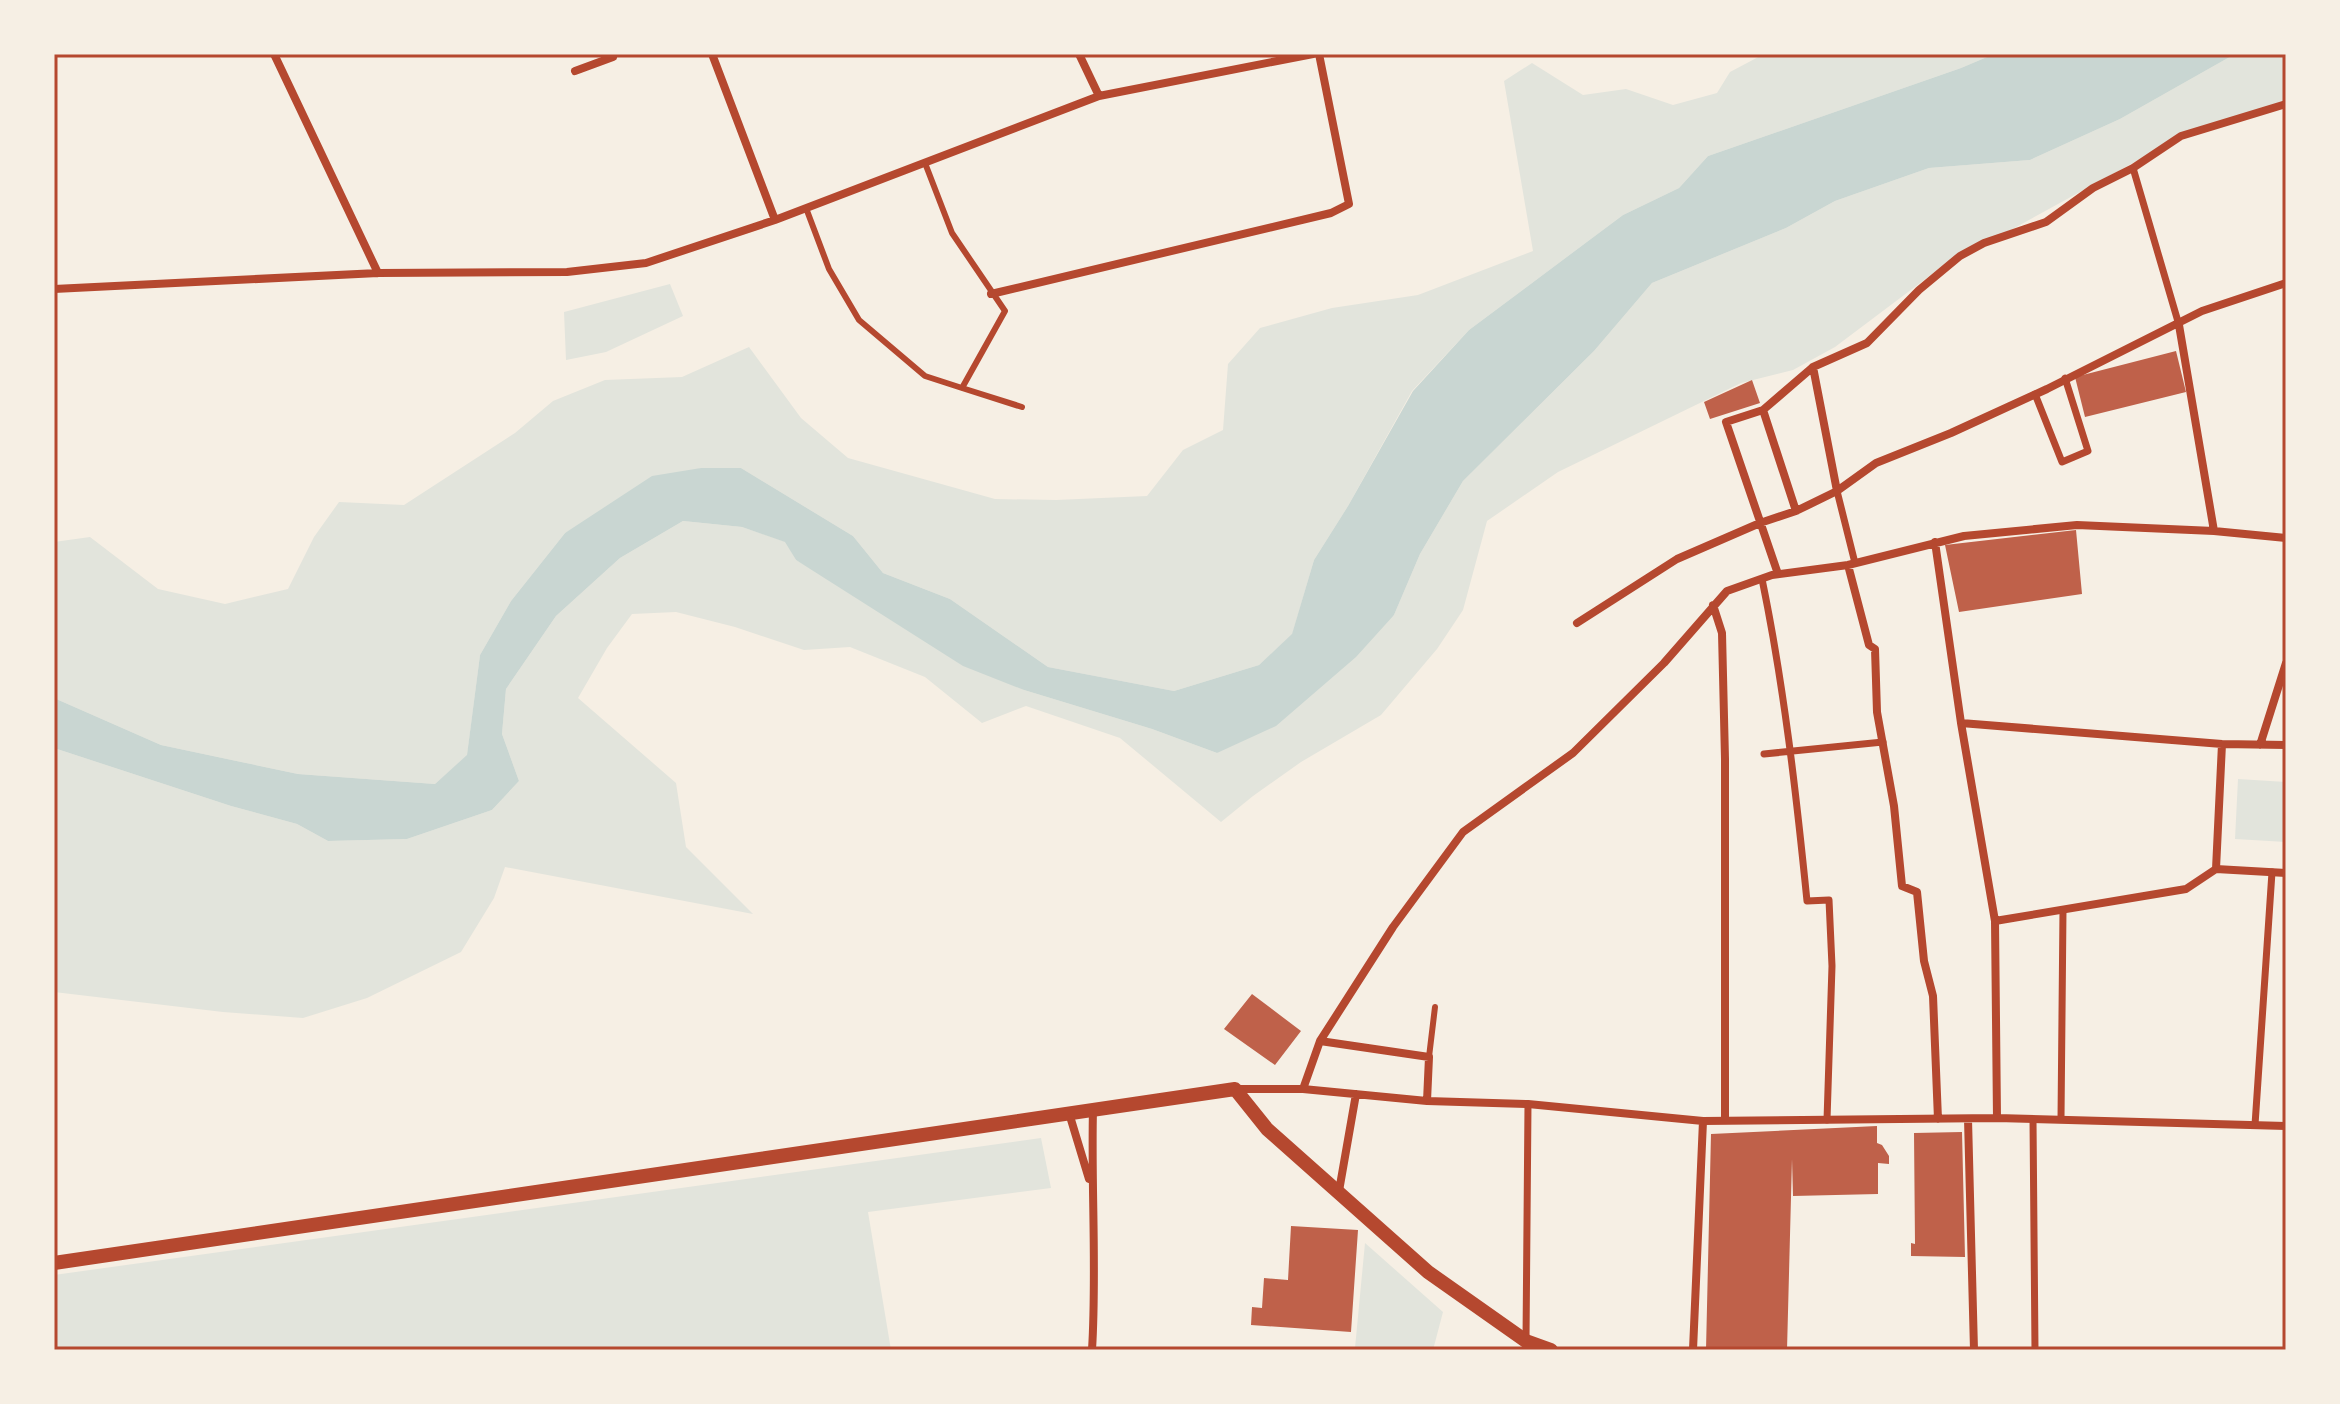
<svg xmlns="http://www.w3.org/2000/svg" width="2340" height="1404" font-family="'Fira Sans',sans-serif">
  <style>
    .green { fill: #e2e4dc }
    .water { fill: #c9d6d2 }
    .building { fill: #bf614a }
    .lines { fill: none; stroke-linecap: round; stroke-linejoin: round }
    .service { stroke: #b5482f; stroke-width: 6 }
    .pedestrian { stroke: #b5482f; stroke-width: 7 }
    .minor { stroke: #b5482f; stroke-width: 8 }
    .tertiary { stroke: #b5482f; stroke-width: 14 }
    .neatline { fill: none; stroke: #b5482f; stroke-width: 3 }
  </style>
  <rect width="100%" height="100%" fill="#f6efe4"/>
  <path class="green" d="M 1764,54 L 1994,54 L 1961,68 L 1708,156 L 1679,188 L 1623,215 L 1469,330 L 1412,391 L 1348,506 L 1314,560 L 1292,635 L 1259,665 L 1174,691 L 1048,667 L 950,599 L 883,573 L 853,536 L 741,468 L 701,468 L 565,533 L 511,601 L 480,655 L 467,756 L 435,784 L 298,774 L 161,745 L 54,698 L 54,542 L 90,537 L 158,589 L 225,604 L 288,589 L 314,537 L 339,502 L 404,505 L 515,433 L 553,401 L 605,380 L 682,377 L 749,347 L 801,418 L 848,458 L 995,499 L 1056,500 L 1147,496 L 1183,450 L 1223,430 L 1228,364 L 1260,328 L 1332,308 L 1418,295 L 1533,251 L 1504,81 L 1532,63 L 1583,95 L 1626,89 L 1673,105 L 1717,93 L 1730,72 Z
    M 2235,54 L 2286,54 L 2286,106 L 2180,137 L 1936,271 L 1835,347 L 1793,370 L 1741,383 L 1558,472 L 1487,521 L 1463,610 L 1437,649 L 1381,715 L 1301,762 L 1253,796 L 1221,822 L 1120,738 L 1026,706 L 982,723 L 925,677 L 850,647 L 804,650 L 735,627 L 676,612 L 632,614 L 607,648 L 578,698 L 676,783 L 686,847 L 753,914 L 505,867 L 494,898 L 461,952 L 367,998 L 303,1018 L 223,1012 L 54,992 L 54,748 L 231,806 L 297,824 L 328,841 L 407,839 L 492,810 L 519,781 L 502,734 L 506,689 L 556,616 L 620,558 L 683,521 L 742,527 L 786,542 L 796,560 L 1024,690 L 1152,729 L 1217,753 L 1394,615 L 1420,554 L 1463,481 L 1594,351 L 1652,283 L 1786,228 L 1835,201 L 1929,168 L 2030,160 L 2120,119 Z
    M 670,284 L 683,316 L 606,352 L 566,360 L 564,312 Z
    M 2238,779 L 2286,782 L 2286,842 L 2235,839 Z
    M 1041,1138 L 1051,1188 L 868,1212 L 891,1350 L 54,1350 L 54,1275 Z
    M 1365,1243 L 1443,1312 L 1433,1350 L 1355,1348 Z"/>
  <path class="water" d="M 1994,54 L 2235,54 L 2120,119 L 2030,160 L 1929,168 L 1835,201 L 1786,228 L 1652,283 L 1594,351 L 1463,481 L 1420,554 L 1394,615 L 1356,657 L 1276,726 L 1217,753 L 1152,729 L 1024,690 L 963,666 L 796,560 L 785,542 L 742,527 L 683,521 L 620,558 L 556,616 L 506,689 L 502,734 L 519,781 L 492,810 L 407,839 L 328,841 L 297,824 L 231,806 L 54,748 L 54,698 L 161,745 L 298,774 L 435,784 L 467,755 L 480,655 L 511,601 L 565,533 L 652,476 L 701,468 L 741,468 L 853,536 L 883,573 L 950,599 L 1048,667 L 1174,691 L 1259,665 L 1292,634 L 1314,560 L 1348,506 L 1413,391 L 1469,330 L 1623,215 L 1679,188 L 1708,156 L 1961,68 Z"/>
  <path class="building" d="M 2176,351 L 2186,392 L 2085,417 L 2075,377 Z
    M 1752,380 L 1760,403 L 1710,419 L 1704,402 Z
    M 2076,530 L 2082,594 L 1959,612 L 1945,545 Z
    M 1252,994 L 1301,1031 L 1275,1065 L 1224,1029 Z
    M 1877,1126 L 1877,1143 L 1882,1145 L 1889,1156 L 1889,1164 L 1878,1163 L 1878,1194 L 1793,1196 L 1792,1159 L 1787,1350 L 1706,1350 L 1711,1134 Z
    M 1962,1132 L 1965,1257 L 1911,1256 L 1911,1243 L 1915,1244 L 1914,1133 Z
    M 1291,1226 L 1358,1230 L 1351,1332 L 1251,1325 L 1252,1307 L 1262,1308 L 1264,1278 L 1288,1280 Z"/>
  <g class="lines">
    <path class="service" d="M 806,208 L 829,269 L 859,320 L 925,376 L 962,388 L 1005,311 L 952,233 L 925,163
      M 962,388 L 1022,407
      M 1429,1057 L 1435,1007"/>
    <path class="pedestrian" d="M 2133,168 L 2179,325
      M 2035,394 L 2062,462 L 2088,451 L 2065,378
      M 1837,491 L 1855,563
      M 1762,579 C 1784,686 1796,792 1807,901 L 1829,900 L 1832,966 L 1827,1120
      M 1764,754 L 1883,742
      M 2033,1119 L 2035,1350
      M 2061,1119 L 2063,910
      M 2255,1125 L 2272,872
      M 1526,1341 L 1528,1104"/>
    <path class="minor" d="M 274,54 L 378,273
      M 712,54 L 775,220
      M 1079,54 L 1099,96
      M 575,71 L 613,57
      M 54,289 L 378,273 L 567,272 L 646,263 L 775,220 L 1099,96 L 1313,54
      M 991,294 L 1331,213 L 1349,204 L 1319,54
      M 2179,325 L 2214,531
      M 1813,367 L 1837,491
      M 1763,410 L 1796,511
      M 1935,542 L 1961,723 L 1995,921 L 1997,1118
      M 1848,565 L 1869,645 L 1875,649 L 1877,712 L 1894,806 L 1902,886 L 1917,892 L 1924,961 L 1933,996 L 1938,1119
      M 1778,574 L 1726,422 L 1763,410 L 1813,367 L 1867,343 L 1919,290 L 1960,256 L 1984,243 L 2046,222 L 2093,188 L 2133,168 L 2181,136 L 2286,104
      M 1713,605 L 1722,633 L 1725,759 L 1725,1121
      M 1577,623 L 1677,559 L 1760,523 L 1796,511 L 1837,491 L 1876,463 L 1951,433 L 2047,389 L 2202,311 L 2286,283
      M 1961,723 L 2222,744 L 2286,745
      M 2222,744 L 2216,869 L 2286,873
      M 2260,745 L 2286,663
      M 1995,921 L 2186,889 L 2216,869
      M 1320,1041 L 1429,1057 L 1427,1101
      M 1236,1089 L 1303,1089 L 1427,1101 L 1528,1104 L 1703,1121 L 1997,1118 L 2286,1126
      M 1303,1089 L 1320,1041 L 1393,927 L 1463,832 L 1573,753 L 1664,663 L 1727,591 L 1772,575 L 1848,565 L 1964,536 L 2077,525 L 2214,531 L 2286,538
      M 1069,1113 L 1089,1179
      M 1968,1119 L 1974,1350
      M 1339,1191 L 1356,1094
      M 1092,1350 C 1097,1270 1091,1189 1093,1109
      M 1693,1350 L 1703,1121"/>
    <path class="tertiary" d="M 54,1263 L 1235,1089 L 1267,1129 L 1428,1272 L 1526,1341 L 1551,1350"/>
  </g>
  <rect width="2340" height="1404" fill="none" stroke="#f6efe4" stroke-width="112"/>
  <rect x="56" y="56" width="2228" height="1292" class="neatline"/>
</svg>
